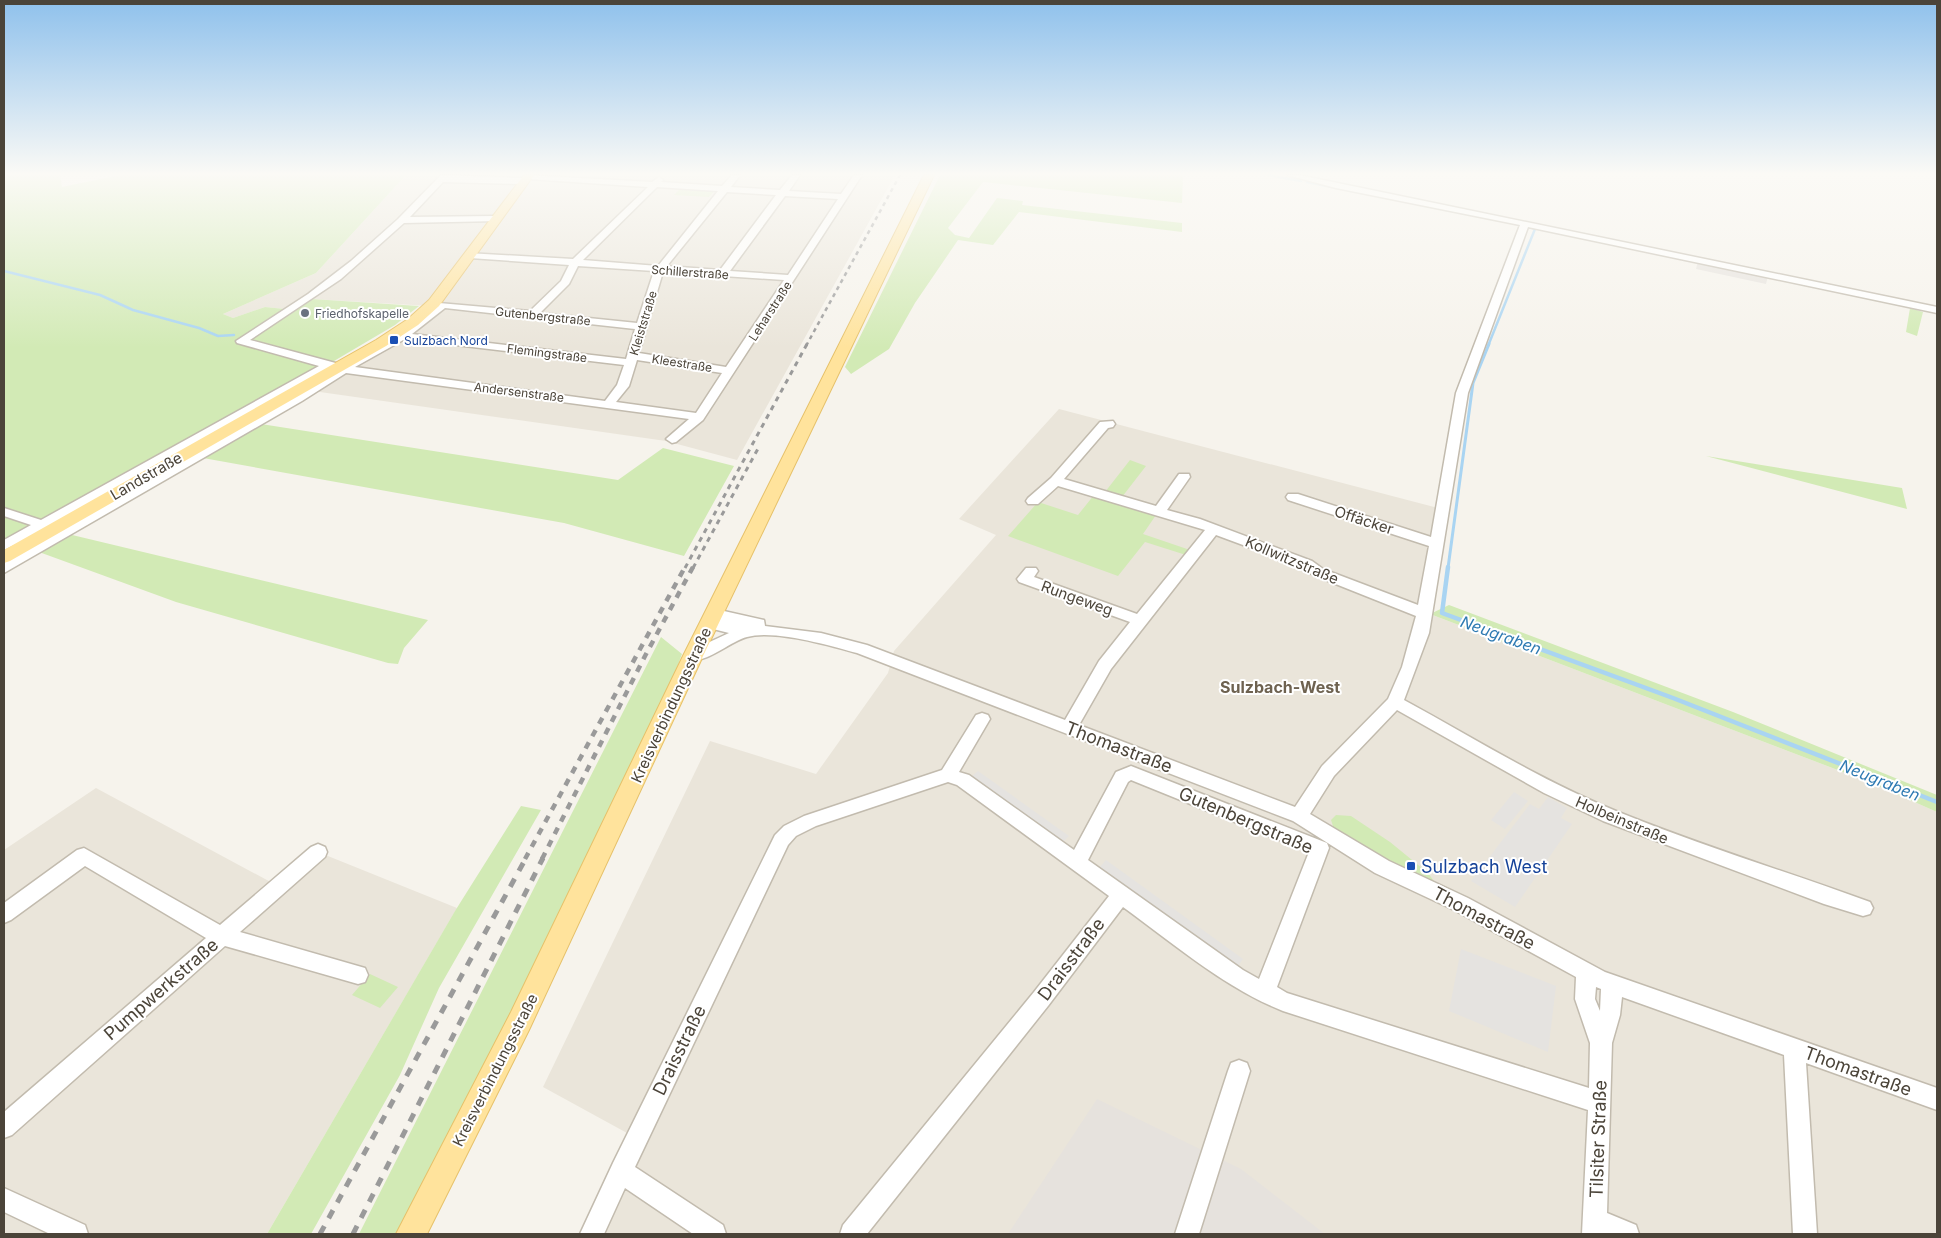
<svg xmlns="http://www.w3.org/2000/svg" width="1941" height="1238" font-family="Inter,sans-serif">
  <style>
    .residential { fill: #eae5da }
    .industrial { fill: #e6e2dd }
    .green { fill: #d2eab5 }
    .parking { fill: #e5e3e0 }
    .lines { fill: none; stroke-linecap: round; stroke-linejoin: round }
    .stream-far2 { stroke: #a9d4f2; stroke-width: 2.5 }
    .stream-far1 { stroke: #a9d4f2; stroke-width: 3 }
    .stream { stroke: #a9d4f2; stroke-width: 4.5 }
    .minor-casing { stroke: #c2bbae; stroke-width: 3 }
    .major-casing { stroke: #e6c16a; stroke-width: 2 }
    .minor { fill: #fff; fill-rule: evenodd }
    .major { fill: #ffe39c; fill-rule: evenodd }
    .rail-far3 { stroke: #9a9a9a; stroke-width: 2.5; stroke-dasharray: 4 4; stroke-linecap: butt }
    .rail-far2 { stroke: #9a9a9a; stroke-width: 3; stroke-dasharray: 5 5; stroke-linecap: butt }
    .rail-far1 { stroke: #9a9a9a; stroke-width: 4.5; stroke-dasharray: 7 7; stroke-linecap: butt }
    .rail { stroke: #9a9a9a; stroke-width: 5; stroke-dasharray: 9 9; stroke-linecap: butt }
    .worship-dot { fill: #6b7280; stroke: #fff; stroke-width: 2 }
    .transit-dot { fill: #1a4fb4; stroke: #fff; stroke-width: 2 }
    .labels { text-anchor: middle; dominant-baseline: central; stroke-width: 4; stroke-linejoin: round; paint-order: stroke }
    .far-street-label { font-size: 12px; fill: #4b4439; stroke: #fff }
    .far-worship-label { font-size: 12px; fill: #5b616d; stroke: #fff; text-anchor: start }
    .far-transit-label { font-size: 12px; fill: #164399; stroke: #fff; text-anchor: start }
    .street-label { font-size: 15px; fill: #4b4439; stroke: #fff }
    .water-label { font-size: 16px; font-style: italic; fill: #2e7ab2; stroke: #fff }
    .neighbourhood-label { font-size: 16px; font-weight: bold; fill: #6e6250; stroke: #fff }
    .near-street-label { font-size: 18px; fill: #4b4439; stroke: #fff }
    .near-transit-label { font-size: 18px; fill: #164399; stroke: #fff; text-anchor: start }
  </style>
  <rect width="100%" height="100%" fill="#f6f3ec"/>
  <path class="residential" d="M 406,175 L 895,175 L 737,460 L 666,441 L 313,391 L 430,306 L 312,299 L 295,310 L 265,307 L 233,318 L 223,314 L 316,273 Z
    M 1059,409 L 1438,508 L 1430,614 L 1869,782 L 1937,812 L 1937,1234 L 580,1234 L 627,1133 L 543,1087 L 710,741 L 816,774 L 888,673 L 894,651 L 996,535 L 959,519 Z
    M 96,788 L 278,886 L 318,852 L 457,908 L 267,1234 L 4,1234 L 4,850 Z"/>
  <path class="industrial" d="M 1698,261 L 1768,276 L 1766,284 L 1696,269 Z
    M 1097,1099 L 1241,1169 L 1325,1234 L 1008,1234 Z"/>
  <path class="green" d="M 4,175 L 60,175 L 62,187 L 120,175 L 406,175 L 316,273 L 223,314 L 233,318 L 265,307 L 295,310 L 312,299 L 419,306 L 395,325 L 334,361 L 42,529 L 4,548 Z
    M 940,175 L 1183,175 L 1182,203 L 983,182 L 948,228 L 955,235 L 969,238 L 997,198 L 1023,201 L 1022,205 L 1182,223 L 1182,232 L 1019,212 L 993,245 L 958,240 L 915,303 L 889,349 L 851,374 L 845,367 Z
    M 681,188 L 714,190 L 714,191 L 709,197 L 674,195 Z
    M 1910,308 L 1923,312 L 1917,336 L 1906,332 Z
    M 261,424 L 618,480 L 663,448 L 734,466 L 684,556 L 564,523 L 203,458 Z
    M 1706,456 L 1902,488 L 1907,509 Z
    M 1130,460 L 1146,466 L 1122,497 L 1105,492 Z
    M 1094,495 L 1156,515 L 1143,534 L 1190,550 L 1186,555 L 1145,542 L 1118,576 L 1008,536 L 1038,502 L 1078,515 Z
    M 68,534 L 428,620 L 404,648 L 398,664 L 388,663 L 176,602 L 39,552 Z
    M 1449,605 L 1733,712 L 1937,795 L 1937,812 L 1869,782 L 1430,614 Z
    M 661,637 L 682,654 L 675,673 C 585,861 495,1049 398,1234 L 359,1234 Z
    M 521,806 L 541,810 L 439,988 L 400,1075 L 311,1234 L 267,1234 L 455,911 Z
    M 1336,815 L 1351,816 L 1390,842 L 1428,873 L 1442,892 L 1378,858 L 1334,829 L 1331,820 Z
    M 370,974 L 398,987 L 380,1008 L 352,995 Z"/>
  <path class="parking" d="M 978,771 L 1069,836 L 1061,844 L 970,778 Z
    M 1514,792 L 1528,801 L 1505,829 L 1491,820 Z
    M 1548,797 L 1567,808 L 1561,818 L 1572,824 L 1515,907 L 1471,881 L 1530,804 L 1539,809 Z
    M 1106,860 L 1243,959 L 1235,970 L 1098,869 Z
    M 1461,949 L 1556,986 L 1548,1052 L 1449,1011 Z"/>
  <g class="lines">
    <path class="stream-far2" d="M 1268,175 L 1301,181
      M 1307,182 L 1337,188
      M 4,271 L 100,295 L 133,310 L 199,328 L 218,336 L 234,335
      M 1488,346 L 1535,229 L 1530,227"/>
    <path class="stream-far1" d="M 1448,568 L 1473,383 L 1489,344"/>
    <path class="stream" d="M 1448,567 L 1442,613 L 1673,698 L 1937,802"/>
    <g class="minor-casing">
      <path id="minor" d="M 441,175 L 523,178 L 527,181 L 523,184 L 443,182 L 410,217 L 495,216 L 500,219 L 498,221 L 404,223 L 341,279 L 250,340 L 343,365 L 399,334 L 439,303 L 530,311 L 561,281 L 569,265 L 470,258 L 465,255 L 467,253 L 573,259 L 648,187 L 528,179 L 525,178 L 525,175 L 652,182 L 659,177 L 663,180 L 661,182 L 722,186 L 732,175 L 740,175 L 731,187 L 780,190 L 792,175 L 800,175 L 789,191 L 841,194 L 854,175 L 862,175 L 703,420 L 676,442 L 672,443 L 666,439 L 689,419 L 346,373 L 302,401 L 4,573 L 4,562 L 294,397 L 335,370 L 330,369 L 48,528 L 4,550 L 4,540 L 31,525 L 4,516 L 4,508 L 41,520 L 319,366 L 237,343 L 236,341 L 308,294 L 351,261 L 398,219 ZM 657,187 L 718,191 L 658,266 L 583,260 ZM 727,192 L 776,195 L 720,270 L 667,266 ZM 785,196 L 838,199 L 788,275 L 730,271 ZM 578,266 L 654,271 L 637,323 L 540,313 L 569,284 ZM 663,272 L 784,280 L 726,367 L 639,353 ZM 445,308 L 635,329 L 626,359 L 412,334 ZM 405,339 L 624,365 L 617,385 L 605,401 L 355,367 ZM 637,360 L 722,373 L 696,413 L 616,402 L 629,386 Z
        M 1287,175 L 1299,175 L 1937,307 L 1937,313 L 1528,227 L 1468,393 L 1429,633 L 1404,700 C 1474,738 1542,781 1616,811 C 1699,845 1785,871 1870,902 L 1873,908 L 1870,914 L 1863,916 L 1824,904 L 1603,821 L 1544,793 L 1397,710 L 1334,776 L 1310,814 L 1389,861 L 1468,898 L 1605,972 L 1937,1088 L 1937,1110 L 1806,1063 L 1817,1234 L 1793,1234 L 1784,1055 L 1622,997 L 1620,1015 L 1612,1043 L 1607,1213 L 1636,1225 L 1639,1234 L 1582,1234 L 1588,1110 L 1283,1011 C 1225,988 1174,944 1123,907 L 1048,1006 L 867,1234 L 840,1234 L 843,1225 L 1034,992 L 1109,896 L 957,785 L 948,782 L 816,826 L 796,836 L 788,845 L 635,1167 L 723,1225 L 726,1234 L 693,1234 L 625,1188 L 604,1234 L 580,1234 L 613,1163 L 775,835 L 784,826 L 804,816 L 942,770 L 976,715 L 982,713 L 988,715 L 990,719 L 959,772 L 969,775 L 1074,850 L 1116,772 L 1131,766 L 1327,843 L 1329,848 L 1277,987 L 1287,993 L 1589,1088 L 1590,1043 L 1575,999 L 1576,977 L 1454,910 L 1375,873 L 1293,821 L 857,653 C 831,646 774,629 747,637 C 731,641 704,665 688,660 L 685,656 L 688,652 L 729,633 L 705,627 L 702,623 L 705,619 L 713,619 L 708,614 L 715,609 L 764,620 L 765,626 L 821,633 L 867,645 L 1065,720 L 1099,661 L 1130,622 L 1019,582 L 1017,579 L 1026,568 L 1036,568 L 1038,571 L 1034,577 L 1137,614 L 1205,530 L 1058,486 L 1038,504 L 1028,504 L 1026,501 L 1028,498 L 1051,478 L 1100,422 L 1113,421 L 1115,424 L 1113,427 L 1108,428 L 1064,479 L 1156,506 L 1179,474 L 1189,474 L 1190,477 L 1167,510 L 1200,519 L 1312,561 L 1323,569 L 1418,605 L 1429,546 L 1288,500 L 1286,497 L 1288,494 L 1298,494 L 1431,537 L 1456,393 L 1520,225 L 1336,188 ZM 1216,535 L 1302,567 L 1313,575 L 1416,616 L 1402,667 L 1388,699 L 1322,766 L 1295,807 L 1079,725 L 1111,669 ZM 1131,780 L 1309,852 L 1259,979 L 1243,970 L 1088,860 L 1128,782 ZM 1596,987 L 1601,989 L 1600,1011 L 1595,999 Z
        M 318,844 L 325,847 L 327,852 L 325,857 L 240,932 L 365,968 L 368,975 L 365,982 L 358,984 L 225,946 L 12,1135 L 4,1138 L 4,1112 L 206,938 L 85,866 L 11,920 L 4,923 L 4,903 L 77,850 L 84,848 L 220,925 L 311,847 Z
        M 1239,1060 L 1247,1063 L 1250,1071 L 1199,1234 L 1175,1234 L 1228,1071 L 1231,1063 Z
        M 4,1188 L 85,1225 L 88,1234 L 50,1234 L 4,1212 Z"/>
    </g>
    <g class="major-casing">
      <path id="major" d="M 524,175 L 534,175 L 439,306 L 418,325 L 386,346 L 10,561 L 4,563 L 4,550 L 376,340 L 408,319 L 429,300 Z
        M 924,175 L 934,175 L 703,656 L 529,1030 L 427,1234 L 396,1234 L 511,1012 L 683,656 Z"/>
    </g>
    <use href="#minor" class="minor"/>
    <use href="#major" class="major"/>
    <path class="rail-far3" d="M 806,346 L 900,175"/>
    <path class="rail-far2" d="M 685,568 L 807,344
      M 693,568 L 760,445"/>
    <path class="rail-far1" d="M 525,859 L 685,567
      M 542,859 L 645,656 L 693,567"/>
    <path class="rail" d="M 320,1234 L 526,858
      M 353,1234 L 543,858"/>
  </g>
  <linearGradient id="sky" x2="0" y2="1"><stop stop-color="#8fc1ec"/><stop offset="0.5" stop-color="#fbfaf6"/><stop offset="1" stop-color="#fbfaf6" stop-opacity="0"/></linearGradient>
  <rect width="1941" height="348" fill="url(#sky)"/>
  <circle class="worship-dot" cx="305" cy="313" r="5"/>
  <g class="transit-dot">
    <rect x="389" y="335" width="10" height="10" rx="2.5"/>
    <rect x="1406" y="861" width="10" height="10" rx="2.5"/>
  </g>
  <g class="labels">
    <g class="far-street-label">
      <text transform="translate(690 272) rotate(4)">Schillerstraße</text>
      <text transform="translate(770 311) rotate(-57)">Leharstraße</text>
      <text transform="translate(543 316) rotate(6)">Gutenbergstraße</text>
      <text transform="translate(643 323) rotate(-73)">Kleiststraße</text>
      <text transform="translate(547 353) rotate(7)">Flemingstraße</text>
      <text transform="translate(682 363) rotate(9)">Kleestraße</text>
      <text transform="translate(519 392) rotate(7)">Andersenstraße</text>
    </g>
    <g class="far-worship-label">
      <text x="315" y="313">Friedhofskapelle</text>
    </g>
    <g class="far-transit-label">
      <text x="404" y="340">Sulzbach Nord</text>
    </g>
    <g class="street-label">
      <text transform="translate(146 476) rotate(-30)">Landstraße</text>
      <text transform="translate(1364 520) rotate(18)">Offäcker</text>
      <text transform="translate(1292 560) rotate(23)">Kollwitzstraße</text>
      <text transform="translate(1077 598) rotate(20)">Rungeweg</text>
      <text transform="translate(671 705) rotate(-65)">Kreisverbindungsstraße</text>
      <text transform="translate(1622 820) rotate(23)">Holbeinstraße</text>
      <text transform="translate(495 1070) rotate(-63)">Kreisverbindungsstraße</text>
    </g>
    <g class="water-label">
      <text transform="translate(1501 635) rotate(20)">Neugraben</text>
      <text transform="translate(1880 780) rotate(22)">Neugraben</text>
    </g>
    <g class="neighbourhood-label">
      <text x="1280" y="687">Sulzbach-West</text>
    </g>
    <g class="near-street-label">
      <text transform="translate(1119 747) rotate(21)">Thomastraße</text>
      <text transform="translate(1246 820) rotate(23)">Gutenbergstraße</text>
      <text transform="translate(1484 918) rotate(28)">Thomastraße</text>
      <text transform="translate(1071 959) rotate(-53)">Draisstraße</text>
      <text transform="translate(161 989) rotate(-41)">Pumpwerkstraße</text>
      <text transform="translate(679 1050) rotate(-64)">Draisstraße</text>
      <text transform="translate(1858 1071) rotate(20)">Thomastraße</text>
      <text transform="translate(1598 1139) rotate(-88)">Tilsiter Straße</text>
    </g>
    <g class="near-transit-label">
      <text x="1421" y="866">Sulzbach West</text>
    </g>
  </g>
  <rect width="1941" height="1238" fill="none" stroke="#4b4439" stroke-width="10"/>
</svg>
